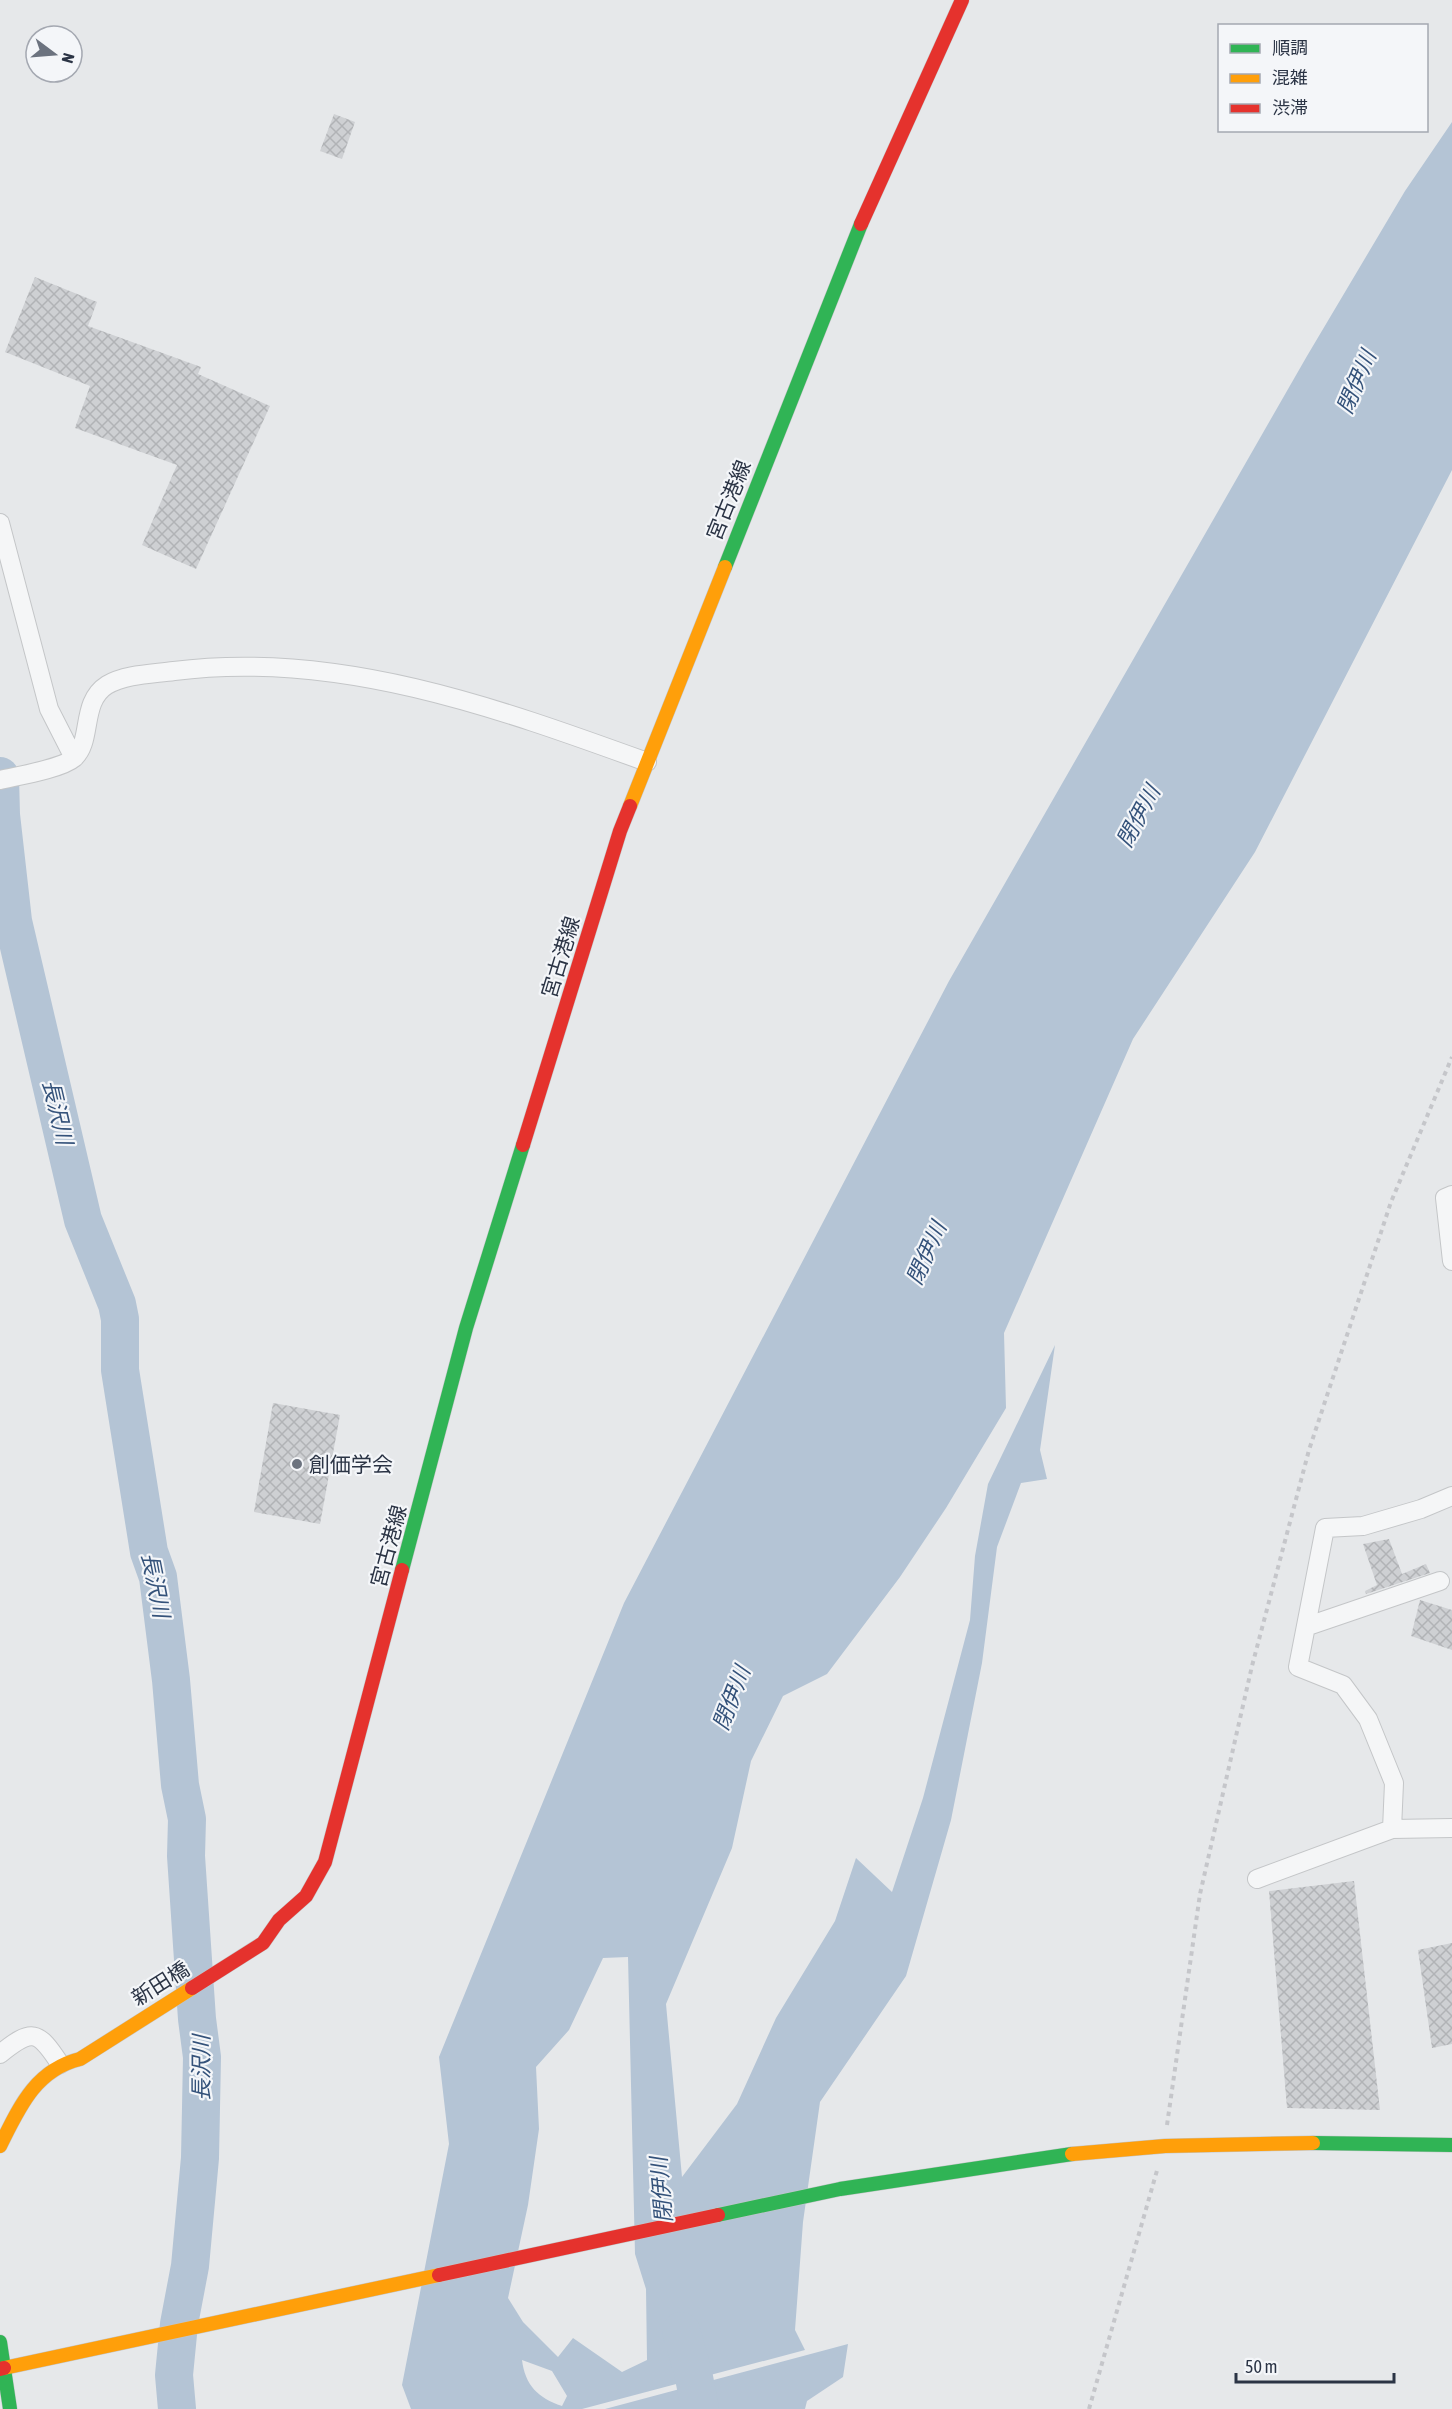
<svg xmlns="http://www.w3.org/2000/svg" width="1452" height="2409" font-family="'Asap Condensed','Noto Sans JP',sans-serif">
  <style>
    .water { fill: #b4c4d5; fill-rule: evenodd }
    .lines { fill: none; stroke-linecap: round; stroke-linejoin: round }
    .river { stroke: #b4c4d5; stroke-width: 38 }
    .building { fill: url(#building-cross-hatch) }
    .street-casing { stroke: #c4c6c8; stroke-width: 20 }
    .fast-casing { stroke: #c4c6c8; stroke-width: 15 }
    .slow-casing { stroke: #c4c6c8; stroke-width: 15 }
    .jam-casing { stroke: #c4c6c8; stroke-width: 15 }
    .path { stroke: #c5c6ca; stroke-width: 4; stroke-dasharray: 4.5 4.5; stroke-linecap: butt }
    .street { stroke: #f5f6f7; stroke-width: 18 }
    .fast { stroke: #30b455; stroke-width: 14 }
    .slow { stroke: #ff9f0a; stroke-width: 14 }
    .jam { stroke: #e5322d; stroke-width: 14 }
    .poi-dot { fill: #6c737f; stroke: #f4f6f9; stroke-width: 2 }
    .labels { text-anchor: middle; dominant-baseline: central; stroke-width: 4.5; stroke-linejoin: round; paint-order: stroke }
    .street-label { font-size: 21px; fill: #2b3445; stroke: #f4f6f9 }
    .poi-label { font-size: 21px; fill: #2b3445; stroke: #f4f6f9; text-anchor: start }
    .water-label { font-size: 22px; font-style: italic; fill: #34527a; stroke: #f4f6f9 }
  </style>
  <defs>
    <pattern id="building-cross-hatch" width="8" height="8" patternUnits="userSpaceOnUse" patternTransform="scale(1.5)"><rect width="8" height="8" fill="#ced0d3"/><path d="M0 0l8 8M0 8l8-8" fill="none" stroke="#b1b3b6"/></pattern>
  </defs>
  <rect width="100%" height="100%" fill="#e6e8ea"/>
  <path class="water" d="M 1452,122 L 1452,470 L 1255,852 L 1133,1039 L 1004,1333 L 1006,1408 L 946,1508 L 900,1577 L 827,1674 L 783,1696 L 751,1761 L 732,1848 L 666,2004 L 682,2177 L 737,2104 L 776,2018 L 835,1921 L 856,1858 L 892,1892 L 923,1798 L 970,1620 L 975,1556 L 988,1484 L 1055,1345 L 1040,1450 L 1047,1479 L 1021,1483 L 997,1547 L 982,1663 L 951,1820 L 906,1976 L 820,2102 L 803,2222 L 795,2330 L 805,2350 L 582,2409 L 411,2409 L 402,2385 L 449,2144 L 439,2057 L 624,1603 L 949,981 L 1307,356 L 1405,191 ZM 628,1957 L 635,2254 L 646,2289 L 647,2360 L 622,2372 L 573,2338 L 558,2357 L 523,2322 L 508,2298 L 528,2205 L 539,2129 L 536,2067 L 569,2030 L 603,1958 ZM 522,2360 L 552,2371 L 567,2396 L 562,2406 C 538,2398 525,2385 522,2360 Z
    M 848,2344 L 843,2377 L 807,2401 L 805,2409 L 605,2409 Z"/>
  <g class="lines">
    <path class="river" d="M 0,776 L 1,815 L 13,921 L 83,1220 L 117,1304 L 120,1319 L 120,1370 L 149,1552 L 158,1577 L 171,1680 L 180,1785 L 187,1819 L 186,1856 L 197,2019 L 202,2057 L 200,2158 L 190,2266 L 179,2324 L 174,2375 L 177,2409
      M 681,2331 L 693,2372 L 700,2409"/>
  </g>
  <path class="building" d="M 334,114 L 355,122 L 342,159 L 320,151 Z
    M 35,277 L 97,302 L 88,326 L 201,367 L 198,374 L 270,406 L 196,569 L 142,545 L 177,465 L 75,428 L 90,386 L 5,352 Z
    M 273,1403 L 340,1415 L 320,1524 L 254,1512 Z
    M 1389,1539 L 1402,1574 L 1426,1564 L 1430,1573 L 1366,1594 L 1365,1591 L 1377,1585 L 1363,1544 Z
    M 1420,1600 L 1452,1610 L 1452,1650 L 1411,1636 Z
    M 1354,1881 L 1380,2110 L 1287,2108 L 1269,1891 Z
    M 1452,1943 L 1452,2044 L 1432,2048 L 1418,1950 Z"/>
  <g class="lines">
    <g class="street-casing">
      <path id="street" d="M 0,523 L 49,709 L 74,758
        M 0,780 C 17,776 61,769 74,758 C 93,741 80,702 107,685 C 126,674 153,674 174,671 C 337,650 495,707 647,762
        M 1452,1195 L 1445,1198 L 1452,1261
        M 1308,1626 L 1440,1581
        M 1392,1829 L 1394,1783 L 1368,1719 L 1343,1685 L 1298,1667 L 1325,1528 L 1363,1526 L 1421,1509 L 1452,1496
        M 1257,1879 L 1392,1829 L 1452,1828
        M 0,2054 C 32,2028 38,2030 60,2064"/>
    </g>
    <g class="fast-casing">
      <path id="fast" d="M 725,567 L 861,224
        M 402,1570 L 466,1328 L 523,1145
        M 1313,2143 L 1452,2145
        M 718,2215 L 840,2189 L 1072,2154
        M 0,2342 L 10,2409"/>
    </g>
    <g class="slow-casing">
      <path id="slow" d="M 630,806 L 725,567
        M 0,2146 C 19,2108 35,2070 80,2059 L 192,1988
        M 1072,2154 L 1165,2146 L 1313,2143
        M 4,2368 L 439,2275"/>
    </g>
    <g class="jam-casing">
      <path id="jam" d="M 861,224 L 962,0
        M 523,1145 L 620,831 L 630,806
        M 192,1988 L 263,1943 L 279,1920 L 306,1896 L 325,1862 L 402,1570
        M 439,2275 L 718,2215
        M 0,2369 L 4,2368"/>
    </g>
    <path class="path" d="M 1167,2125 L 1200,1894 L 1252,1666 L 1309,1450 L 1391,1202 L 1452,1057
      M 1089,2409 L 1158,2167"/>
    <use href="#street" class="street"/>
    <use href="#fast" class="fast"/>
    <use href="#slow" class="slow"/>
    <use href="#jam" class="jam"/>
  </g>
  <circle class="poi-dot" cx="297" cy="1464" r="6"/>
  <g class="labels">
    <g class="street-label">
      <text transform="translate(728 500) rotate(-68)">宮古港線</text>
      <text transform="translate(560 957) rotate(-73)">宮古港線</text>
      <text transform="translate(388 1546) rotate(-75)">宮古港線</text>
      <text transform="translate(160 1983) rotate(-32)">新田橋</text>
    </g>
    <g class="poi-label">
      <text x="309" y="1464">創価学会</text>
    </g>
    <g class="water-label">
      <text transform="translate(1356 382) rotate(-67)">閉伊川</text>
      <text transform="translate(1138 816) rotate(-62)">閉伊川</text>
      <text transform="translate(58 1112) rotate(77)">長沢川</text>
      <text transform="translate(926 1253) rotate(-66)">閉伊川</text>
      <text transform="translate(156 1585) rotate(79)">長沢川</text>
      <text transform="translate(731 1698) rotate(-69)">閉伊川</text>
      <text transform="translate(201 2068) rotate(-90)">長沢川</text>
      <text transform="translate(661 2190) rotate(-95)">閉伊川</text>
    </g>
  </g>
  <rect x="1218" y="24" width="210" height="108" fill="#f4f6f9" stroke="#a4a8b1" stroke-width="1.5"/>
  <rect x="1230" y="44" width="30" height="9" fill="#30b455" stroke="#a4a8b1" stroke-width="1.5"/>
  <text x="1272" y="54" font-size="18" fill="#2b3445">順調</text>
  <rect x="1230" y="74" width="30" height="9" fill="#ff9f0a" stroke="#a4a8b1" stroke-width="1.5"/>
  <text x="1272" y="84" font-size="18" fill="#2b3445">混雑</text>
  <rect x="1230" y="104" width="30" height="9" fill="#e5322d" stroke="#a4a8b1" stroke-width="1.5"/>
  <text x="1272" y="114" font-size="18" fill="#2b3445">渋滞</text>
  <g transform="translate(54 54) rotate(106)"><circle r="28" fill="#f4f6f9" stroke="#a4a8b1" stroke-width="1.5"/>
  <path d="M0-4.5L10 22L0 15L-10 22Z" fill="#6c737f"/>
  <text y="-9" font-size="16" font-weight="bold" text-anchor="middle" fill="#2b3445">N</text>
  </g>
  <path d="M1236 2373v9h158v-9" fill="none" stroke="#2b3445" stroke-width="3"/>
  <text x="1245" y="2373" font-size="18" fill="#2b3445" stroke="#f4f6f9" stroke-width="4.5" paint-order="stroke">50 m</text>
</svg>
